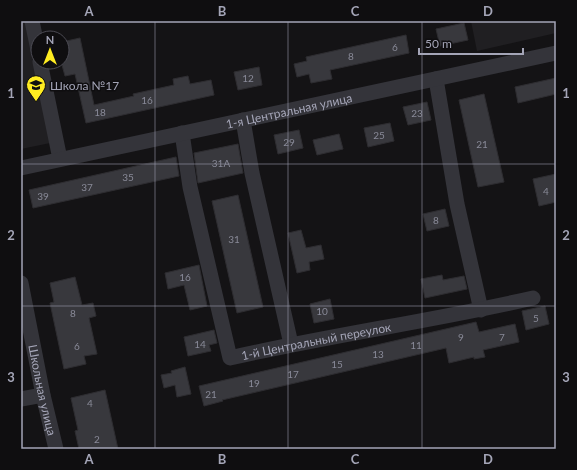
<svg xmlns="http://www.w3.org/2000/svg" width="577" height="470" font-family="Lato,sans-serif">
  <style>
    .built { fill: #201f22 }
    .building { fill: #38383d; stroke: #2e2d31 }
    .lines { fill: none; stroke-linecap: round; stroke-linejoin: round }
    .minor { stroke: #34343a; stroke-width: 15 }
    .grid { fill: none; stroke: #a4a5b7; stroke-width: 1; stroke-opacity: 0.55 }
    .labels { text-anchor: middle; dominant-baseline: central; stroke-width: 3; stroke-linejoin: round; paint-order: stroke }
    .number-label { font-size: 10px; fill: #898a98 }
    .poi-label { font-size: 12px; fill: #a4a5b7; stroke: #0f0e10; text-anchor: start }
    .street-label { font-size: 12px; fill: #a4a5b7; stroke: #0f0e10 }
    .neatline { fill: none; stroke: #a4a5b7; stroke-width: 1.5 }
    .grid-label { font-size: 13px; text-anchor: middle; font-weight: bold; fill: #a4a5b7 }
  </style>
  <rect width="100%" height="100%" fill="#141315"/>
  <path class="built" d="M 21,21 L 35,21 L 60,141 L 21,149 Z
    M 471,21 L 556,21 L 556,33 L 477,51 Z"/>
  <path class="building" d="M 464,23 L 468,40 L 440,46 L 436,29 Z
    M 406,35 L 409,53 L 330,70 L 332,79 L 311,83 L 309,74 L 297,77 L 294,64 L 307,61 L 306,57 Z
    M 80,38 L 94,105 L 134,96 L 133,94 L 174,85 L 173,79 L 188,76 L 190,84 L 211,80 L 214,95 L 86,123 L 75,74 L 65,76 L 62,65 L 62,42 Z
    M 259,67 L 262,85 L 238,90 L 234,72 Z
    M 556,78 L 556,94 L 518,103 L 515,87 Z
    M 484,94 L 504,182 L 478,187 L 459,100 Z
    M 427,102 L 431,120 L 408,125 L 403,107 Z
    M 390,123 L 394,141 L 368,147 L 364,128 Z
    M 299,130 L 303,148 L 278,154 L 274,135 Z
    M 339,134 L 343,149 L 317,155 L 313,140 Z
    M 238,144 L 243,173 L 198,183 L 194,153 Z
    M 176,157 L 179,176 L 33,208 L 29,190 Z
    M 556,174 L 556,202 L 539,206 L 533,179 Z
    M 238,195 L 263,307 L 237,313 L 212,201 Z
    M 445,209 L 449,226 L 427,231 L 423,214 Z
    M 301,230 L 306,248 L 321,245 L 324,259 L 309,262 L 310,270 L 297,273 L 288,233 Z
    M 199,265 L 207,306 L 190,310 L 184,285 L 168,289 L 165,273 Z
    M 442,275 L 443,280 L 464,276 L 467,289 L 425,298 L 421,279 Z
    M 75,277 L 82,305 L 93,303 L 96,316 L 89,318 L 97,354 L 84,356 L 86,364 L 64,369 L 50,303 L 54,302 L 50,283 Z
    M 330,299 L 334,319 L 314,323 L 310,304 Z
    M 545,306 L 549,324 L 526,330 L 522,311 Z
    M 476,322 L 479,332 L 515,324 L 519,342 L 483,350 L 485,357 L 474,359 L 474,357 L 449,363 L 446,348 L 222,400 L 223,401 L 204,406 L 199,386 Z
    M 214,330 L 217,343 L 209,345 L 211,351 L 188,356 L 184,337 Z
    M 185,367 L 191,394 L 177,397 L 175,385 L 164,388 L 161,375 L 172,373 L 171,371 Z
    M 105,390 L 118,449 L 79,449 L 75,431 L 78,430 L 71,398 Z"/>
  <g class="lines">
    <g class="minor">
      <path d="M 32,21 L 38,50"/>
      <path d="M 40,62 L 60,159"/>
      <path d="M 436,79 L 457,204 L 481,310"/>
      <path d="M 243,120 L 252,173 L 291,344"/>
      <path id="s1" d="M 182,133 L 190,187 L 230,358 C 330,335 433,321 533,298"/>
      <path id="s2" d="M 21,168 L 556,53"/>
      <path id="s3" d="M 21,283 L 43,395 L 56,449"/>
      <path d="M 21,399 L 43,395"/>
    </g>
  </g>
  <path class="grid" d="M 155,21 L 155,449M 288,21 L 288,449M 422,21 L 422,449M 21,164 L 556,164M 21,306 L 556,306"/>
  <defs>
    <g id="school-pin" transform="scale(1)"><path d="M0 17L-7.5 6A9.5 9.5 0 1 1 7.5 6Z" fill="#ffec21" stroke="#0f0e10"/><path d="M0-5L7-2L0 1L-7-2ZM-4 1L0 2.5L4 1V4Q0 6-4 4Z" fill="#111"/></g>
  </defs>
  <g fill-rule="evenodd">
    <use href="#school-pin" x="36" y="85"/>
  </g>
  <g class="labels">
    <g class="number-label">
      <text x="395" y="47">6</text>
      <text x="351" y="56">8</text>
      <text x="248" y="78">12</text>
      <text x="147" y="100">16</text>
      <text x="100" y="112">18</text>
      <text x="417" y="113">23</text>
      <text x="379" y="135">25</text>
      <text x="289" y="142">29</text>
      <text x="482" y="144">21</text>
      <text x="221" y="163">31А</text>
      <text x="128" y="177">35</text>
      <text x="87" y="187">37</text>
      <text x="546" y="191">4</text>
      <text x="43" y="196">39</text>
      <text x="436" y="220">8</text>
      <text x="234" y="239">31</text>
      <text x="185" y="277">16</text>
      <text x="322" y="311">10</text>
      <text x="73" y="313">8</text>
      <text x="536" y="318">5</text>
      <text x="461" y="337">9</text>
      <text x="502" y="337">7</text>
      <text x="200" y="344">14</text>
      <text x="416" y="345">11</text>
      <text x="77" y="346">6</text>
      <text x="378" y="354">13</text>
      <text x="337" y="364">15</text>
      <text x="293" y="374">17</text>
      <text x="254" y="383">19</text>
      <text x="211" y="394">21</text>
      <text x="90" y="403">4</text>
      <text x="97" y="439">2</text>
    </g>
    <g class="poi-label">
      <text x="50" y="85">Школа №17</text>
    </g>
    <g class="street-label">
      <text stroke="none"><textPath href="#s2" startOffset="274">1-я Центральная улица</textPath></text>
      <text stroke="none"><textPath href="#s1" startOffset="318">1-й Центральный переулок</textPath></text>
      <text stroke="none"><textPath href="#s3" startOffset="109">Школьная улица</textPath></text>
    </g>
  </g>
  <rect width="577" height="470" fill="none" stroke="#0f0e10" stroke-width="44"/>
  <g transform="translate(50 50)"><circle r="19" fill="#0f0e10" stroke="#4b4a53"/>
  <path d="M0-3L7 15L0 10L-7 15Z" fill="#ffec21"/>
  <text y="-6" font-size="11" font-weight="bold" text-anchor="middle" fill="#a4a5b7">N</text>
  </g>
  <path d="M419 48v6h104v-6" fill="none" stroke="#a4a5b7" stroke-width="2"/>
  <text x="425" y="48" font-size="12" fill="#a4a5b7" stroke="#0f0e10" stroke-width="3" paint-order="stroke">50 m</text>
  <rect x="22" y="22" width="533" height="426" class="neatline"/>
  <g class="grid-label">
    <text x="89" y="16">A</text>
    <text x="222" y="16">B</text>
    <text x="355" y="16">C</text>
    <text x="488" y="16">D</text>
    <text x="11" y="98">1</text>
    <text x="566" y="98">1</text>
    <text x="11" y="240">2</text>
    <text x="566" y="240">2</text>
    <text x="11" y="382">3</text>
    <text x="566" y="382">3</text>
    <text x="89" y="464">A</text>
    <text x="222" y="464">B</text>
    <text x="355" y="464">C</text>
    <text x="488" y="464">D</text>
  </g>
</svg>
